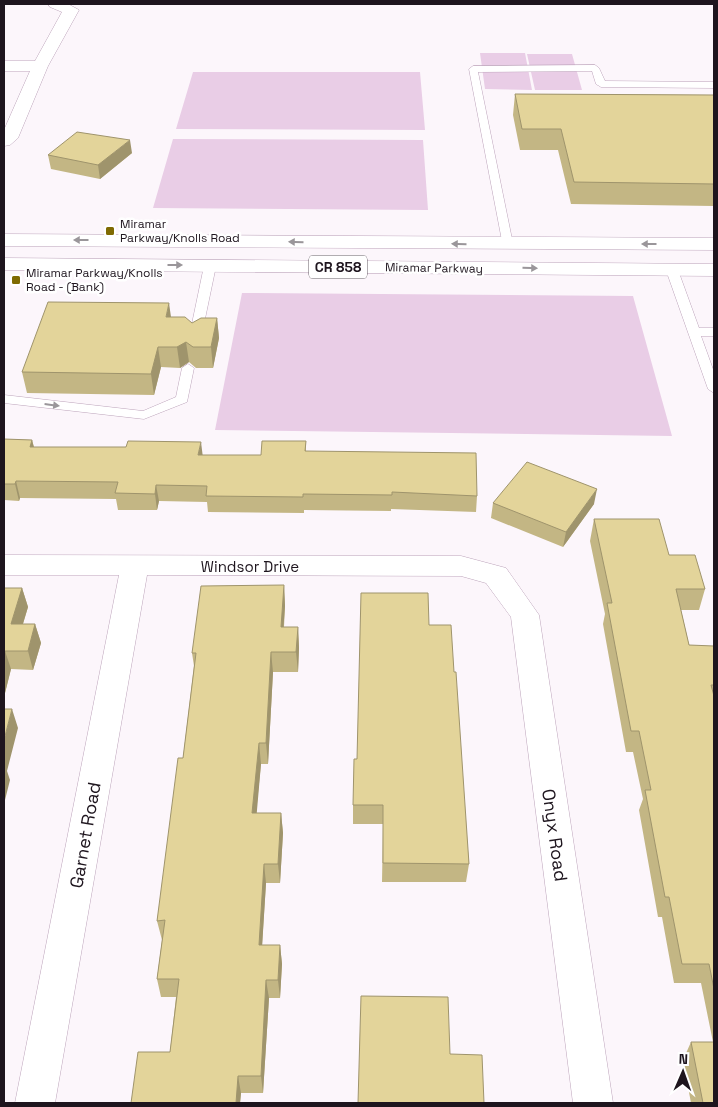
<svg xmlns="http://www.w3.org/2000/svg" width="718" height="1107" font-family="'Space Grotesk',sans-serif">
  <style>
    .green { fill: #e9cde6 }
    .lines { fill: none; stroke-linecap: round; stroke-linejoin: round }
    .lane-casing { stroke: #bda4bb; stroke-width: 1 }
    .street-casing { stroke: #bda4bb; stroke-width: 1 }
    .primary-casing { stroke: #bda4bb; stroke-width: 1 }
    .lane { fill: #fff; fill-rule: evenodd }
    .street { fill: #fff; fill-rule: evenodd }
    .primary { fill: #fff; fill-rule: evenodd }
    .wall { fill: #c3b684 }
    .shaded-wall { fill: #9f946c }
    .building { fill: #e3d49a; stroke: #9f946c }
    .oneway { fill: #9a969a }
    .poi-dot { fill: #7f6a02; stroke: #fff; stroke-width: 2 }
    .labels { text-anchor: middle; dominant-baseline: central; stroke-width: 5; stroke-linejoin: round; paint-order: stroke }
    .far-poi-label { font-size: 12px; fill: #1e151e; stroke: #fff; text-anchor: start }
    .far-street-label { font-size: 12px; fill: #1e151e; stroke: #fff }
    .shield { fill: #fff; stroke: #625b62; stroke-width: 1 }
    .shield-label { font-size: 14px; font-weight: bold; fill: #1e151e }
    .street-label { font-size: 15px; fill: #1e151e; stroke: #fff }
    .near-street-label { font-size: 18px; fill: #1e151e; stroke: #fff }
  </style>
  <rect width="100%" height="100%" fill="#fcf6fb"/>
  <path class="green" d="M 480,53 L 525,53 L 532,90 L 485,89 Z
    M 527,54 L 572,54 L 582,90 L 535,90 Z
    M 193,72 L 420,72 L 425,130 L 176,129 Z
    M 173,139 L 423,140 L 428,210 L 153,208 Z
    M 242,293 L 633,296 L 672,436 L 215,430 Z"/>
  <g class="lines">
    <g class="lane-casing">
      <path id="lane" d="M 595,65 L 599,68 L 605,81 L 714,82 L 714,88 L 601,87 L 596,84 L 592,71 L 478,72 L 513,244 L 507,247 L 503,246 L 469,69 L 473,66 Z
        M 210,263 L 216,266 L 201,338 L 195,342 L 189,338 L 204,266 Z
        M 672,267 L 678,270 L 699,328 L 714,328 L 714,336 L 701,336 L 714,372 L 714,393 L 708,389 L 666,270 Z
        M 188,364 L 194,368 L 187,402 L 144,419 L 4,403 L 4,395 L 143,411 L 176,397 L 182,368 Z"/>
    </g>
    <g class="street-casing">
      <path id="street" d="M 48,4 L 68,4 L 79,10 L 48,66 L 18,138 L 10,145 L 4,146 L 4,130 L 30,71 L 4,71 L 4,61 L 35,61 L 62,12 L 50,7 Z
        M 4,555 L 461,556 L 506,568 L 539,615 L 613,1103 L 573,1103 L 511,617 L 486,583 L 461,576 L 147,575 L 55,1103 L 15,1103 L 119,575 L 4,575 Z"/>
    </g>
    <g class="primary-casing">
      <path id="primary" d="M 4,234 L 714,238 L 714,250 L 4,246 Z
        M 4,258 L 714,264 L 714,276 L 4,270 Z"/>
    </g>
    <use href="#lane" class="lane"/>
    <use href="#street" class="street"/>
    <use href="#primary" class="primary"/>
  </g>
  <path class="wall" d="M 515,94 L 714,95 L 714,206 L 571,204 L 558,150 L 520,150 L 513,115 Z
    M 132,153 L 100,179 L 51,169 L 48,155 Z
    M 171,317 L 192,323 L 217,318 L 219,338 L 213,368 L 196,368 L 189,362 L 180,368 L 161,367 L 154,395 L 27,393 L 22,372 Z
    M 4,439 L 32,440 L 34,447 L 202,455 L 261,455 L 306,441 L 306,451 L 477,496 L 476,512 L 391,509 L 391,511 L 304,510 L 304,513 L 208,512 L 207,502 L 159,501 L 157,510 L 118,510 L 116,499 L 20,498 L 19,501 L 4,500 Z
    M 493,503 L 594,504 L 563,547 L 491,518 Z
    M 594,519 L 669,555 L 705,589 L 699,610 L 681,610 L 689,645 L 714,647 L 714,1103 L 691,1103 L 683,1060 L 691,1042 L 713,1042 L 701,983 L 674,983 L 662,917 L 658,917 L 639,810 L 643,799 L 633,752 L 626,752 L 603,624 L 605,614 L 590,541 Z
    M 284,585 L 285,606 L 284,627 L 298,627 L 299,648 L 298,672 L 273,672 L 268,764 L 261,764 L 256,813 L 281,813 L 283,833 L 280,883 L 266,883 L 262,945 L 280,945 L 282,964 L 280,998 L 269,998 L 263,1093 L 241,1093 L 240,1103 L 131,1103 L 170,1052 L 176,997 L 161,997 L 157,979 L 162,940 L 157,921 L 183,758 L 194,666 L 192,653 Z
    M 4,588 L 22,588 L 28,607 L 23,624 L 35,624 L 41,643 L 33,670 L 11,669 L 4,697 Z
    M 429,625 L 454,672 L 469,864 L 466,882 L 382,882 L 383,824 L 353,824 L 353,805 Z"/>
  <path class="shaded-wall" d="M 130,140 L 132,153 L 100,179 L 98,165 Z
    M 169,303 L 172,324 L 166,317 Z
    M 217,318 L 219,338 L 213,368 L 211,347 Z
    M 186,342 L 189,362 L 180,368 L 177,347 Z
    M 158,347 L 161,367 L 154,395 L 151,374 Z
    M 32,440 L 36,456 L 30,447 Z
    M 201,442 L 203,458 L 198,455 Z
    M 16,481 L 20,498 L 19,501 L 15,484 Z
    M 156,485 L 159,501 L 157,510 L 155,494 Z
    M 597,489 L 594,504 L 563,547 L 566,532 Z
    M 284,585 L 285,606 L 282,647 L 281,627 Z
    M 22,588 L 28,607 L 17,643 L 11,624 Z
    M 35,624 L 41,643 L 33,670 L 28,651 Z
    M 298,627 L 299,648 L 298,672 L 296,652 Z
    M 5,651 L 11,669 L 4,697 L 4,657 Z
    M 271,652 L 273,672 L 268,764 L 266,743 Z
    M 12,709 L 18,728 L 7,771 L 10,780 L 4,804 L 4,740 Z
    M 259,743 L 261,764 L 255,833 L 252,813 Z
    M 281,813 L 283,833 L 280,883 L 278,864 Z
    M 264,864 L 266,883 L 261,964 L 259,945 Z
    M 280,945 L 282,964 L 280,998 L 278,980 Z
    M 266,980 L 269,998 L 263,1093 L 261,1076 Z
    M 238,1076 L 241,1093 L 240,1103 L 236,1103 Z"/>
  <path class="building" d="M 515,94 L 714,95 L 714,184 L 574,182 L 561,129 L 522,129 Z
    M 77,132 L 130,140 L 98,165 L 48,155 Z
    M 48,302 L 169,303 L 166,317 L 185,317 L 192,323 L 201,318 L 217,318 L 211,347 L 193,347 L 186,342 L 177,347 L 158,347 L 151,374 L 22,372 Z
    M 4,439 L 32,440 L 30,447 L 126,447 L 128,441 L 201,442 L 198,455 L 261,455 L 262,441 L 306,441 L 305,451 L 476,453 L 477,496 L 392,492 L 392,495 L 303,494 L 303,497 L 206,496 L 207,486 L 156,485 L 155,494 L 115,493 L 118,482 L 16,481 L 15,484 L 4,484 Z
    M 527,462 L 597,489 L 566,532 L 493,503 Z
    M 594,519 L 659,519 L 669,555 L 695,555 L 705,589 L 676,589 L 689,645 L 714,646 L 714,685 L 711,685 L 714,696 L 714,989 L 709,964 L 682,964 L 669,897 L 665,897 L 645,790 L 651,790 L 639,731 L 631,731 L 607,603 L 612,603 Z
    M 284,585 L 281,627 L 298,627 L 296,652 L 271,652 L 266,743 L 259,743 L 252,813 L 281,813 L 278,864 L 264,864 L 259,945 L 280,945 L 278,980 L 266,980 L 261,1076 L 238,1076 L 236,1103 L 131,1103 L 138,1052 L 170,1052 L 179,979 L 157,979 L 165,920 L 157,921 L 178,758 L 183,758 L 196,653 L 192,653 L 201,586 Z
    M 4,588 L 22,588 L 11,624 L 35,624 L 28,651 L 5,651 L 4,657 Z
    M 361,593 L 428,593 L 429,625 L 451,625 L 454,672 L 456,672 L 469,864 L 383,863 L 383,805 L 353,805 L 354,759 L 357,759 Z
    M 4,709 L 12,709 L 4,740 Z
    M 361,996 L 448,997 L 450,1054 L 482,1055 L 484,1103 L 358,1103 Z
    M 691,1042 L 714,1042 L 714,1103 L 703,1103 Z"/>
  <defs><path id="oneway-solid" d="M-6-.8H1V-3.2L6.5 0L1 3.2V.8H-6Z" transform="scale(1.25)"/></defs>
  <g class="oneway">
    <use href="#oneway-solid" transform="translate(81 240) rotate(-180)"/>
    <use href="#oneway-solid" transform="translate(296 242) rotate(-179)"/>
    <use href="#oneway-solid" transform="translate(459 244) rotate(-179)"/>
    <use href="#oneway-solid" transform="translate(649 244) rotate(-180)"/>
    <use href="#oneway-solid" transform="translate(175 265)"/>
    <use href="#oneway-solid" transform="translate(530 268) rotate(1)"/>
    <use href="#oneway-solid" transform="translate(52 405) rotate(7)"/>
  </g>
  <g class="poi-dot">
    <rect x="105" y="226" width="10" height="10" rx="2.5"/>
    <rect x="11" y="275" width="10" height="10" rx="2.5"/>
  </g>
  <g class="labels">
    <g class="far-poi-label">
      <text x="120" y="224">Miramar<tspan x="120" dy="14">Parkway/Knolls Road</tspan></text>
      <text x="26" y="273">Miramar Parkway/Knolls<tspan x="26" dy="14">Road - (Bank)</tspan></text>
    </g>
    <g class="far-street-label">
      <text transform="translate(434 268) rotate(1)">Miramar Parkway</text>
    </g>
    <rect class="shield" x="309" y="255.5" width="58" height="23" rx="4"/>
    <g class="shield-label">
      <text x="338" y="267">CR 858</text>
    </g>
    <g class="street-label">
      <text x="250" y="566">Windsor Drive</text>
    </g>
    <g class="near-street-label">
      <text transform="translate(85 835) rotate(-80)">Garnet Road</text>
      <text transform="translate(555 835) rotate(82)">Onyx Road</text>
    </g>
  </g>
  <rect width="718" height="1107" fill="none" stroke="#1e151e" stroke-width="10"/>
  <g transform="translate(683 1072) rotate(2)" stroke="#ffffff" stroke-width="4" paint-order="stroke">
  <path d="M0-4L9 19L0 12L-9 19Z" fill="#1e151e"/>
  <text y="-8" font-size="14" font-weight="bold" text-anchor="middle" fill="#1e151e">N</text>
  </g>
</svg>
